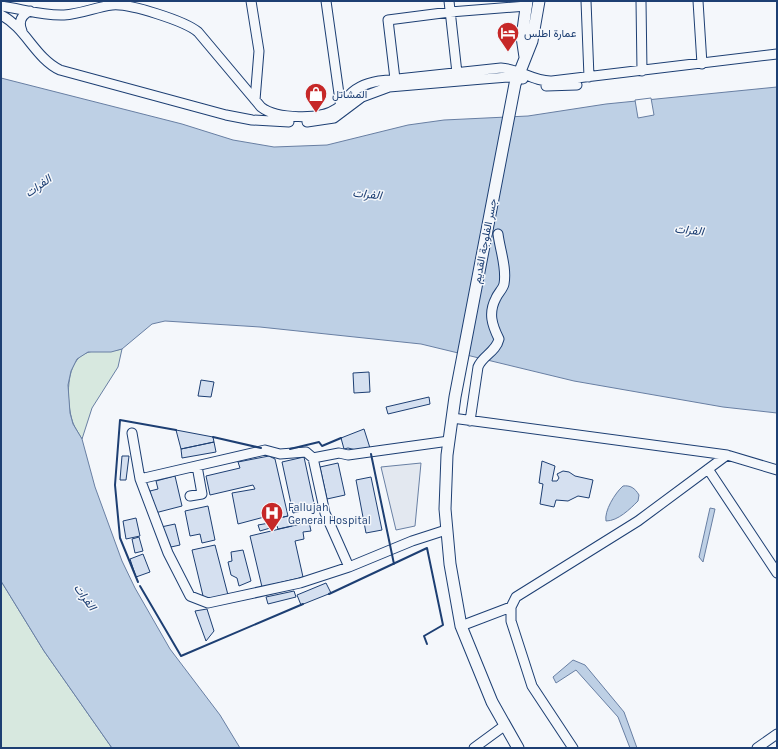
<svg xmlns="http://www.w3.org/2000/svg" width="778" height="749" font-family="Karla,Vazirmatn,sans-serif">
  <style>
    .green { fill: #d7e8df; stroke: #687fa3 }
    .parking { fill: #e3e8f0; stroke: #687fa3 }
    .water { fill: #bed0e5; stroke: #687fa3 }
    .pier { fill: #f4f7fb; stroke: #687fa3 }
    .building { fill: #d5e0f0; stroke: #1d3f73 }
    .lines { fill: none; stroke-linecap: round; stroke-linejoin: round }
    .minor-casing { stroke: #1d3f73; stroke-width: 11 }
    .major-casing { stroke: #1d3f73; stroke-width: 13 }
    .minor { stroke: #f4f7fb; stroke-width: 9 }
    .major { stroke: #f4f7fb; stroke-width: 11 }
    .wall { stroke: #1d3f73; stroke-width: 2 }
    .labels { text-anchor: middle; dominant-baseline: central; stroke-width: 3; stroke-linejoin: round; paint-order: stroke }
    .poi-label { font-size: 11px; fill: #1d3f73; stroke: #f4f7fb; text-anchor: start }
    .street-label { font-size: 11px; fill: #1d3f73; stroke: #f4f7fb }
    .water-label { font-size: 12px; font-style: italic; fill: #1d3f73; stroke: #f4f7fb }
  </style>
  <rect width="100%" height="100%" fill="#f4f7fb"/>
  <path class="green" d="M 122,349 L 118,367 L 92,408 L 82,439 C 79,434 75,428 73,423 C 66,403 64,358 89,352 C 99,349 110,352 122,349 Z
    M 1,581 L 44,651 L 112,748 L 1,748 Z"/>
  <path class="parking" d="M 421,463 L 415,526 L 396,530 L 381,467 Z"/>
  <path class="water" d="M 1,78 L 182,124 L 233,140 L 274,147 L 327,145 L 408,125 L 444,120 L 528,116 L 606,104 L 777,87 L 777,413 L 723,407 L 574,381 L 421,344 L 260,327 L 165,321 L 152,324 L 122,349 L 111,352 L 88,352 L 77,359 L 71,371 L 68,385 L 70,413 L 73,424 L 82,439 L 95,487 L 122,561 L 135,588 L 170,649 L 220,715 L 240,748 L 112,748 L 44,651 L 1,581 Z
    M 623,486 C 630,485 635,488 639,495 L 638,501 C 630,509 618,521 606,521 C 604,511 615,493 623,486 Z
    M 710,508 L 715,509 L 703,562 L 699,557 Z
    M 573,660 L 585,665 L 624,712 L 637,748 L 630,748 L 618,717 L 576,670 L 556,683 L 553,677 Z"/>
  <path class="pier" d="M 651,98 L 654,115 L 638,118 L 635,100 Z"/>
  <path class="building" d="M 369,372 L 370,392 L 354,393 L 353,373 Z
    M 201,380 L 214,382 L 211,397 L 198,396 Z
    M 429,397 L 430,404 L 388,414 L 386,407 Z
    M 364,429 L 370,448 L 360,451 L 348,448 L 344,449 L 341,438 Z
    M 176,430 L 213,437 L 214,442 L 181,449 Z
    M 214,442 L 216,452 L 182,458 L 181,449 Z
    M 122,456 L 129,456 L 126,480 L 120,480 Z
    M 269,456 L 275,459 L 288,516 L 269,520 L 268,516 L 238,524 L 232,493 L 255,489 L 253,485 L 210,495 L 206,476 L 240,468 L 238,462 Z
    M 304,457 L 315,508 L 293,513 L 282,462 Z
    M 542,461 L 555,466 L 552,481 L 557,481 L 559,478 L 557,474 L 563,471 L 569,472 L 575,476 L 593,480 L 589,498 L 578,496 L 568,501 L 556,500 L 554,507 L 540,504 L 543,484 L 539,483 Z
    M 338,463 L 345,495 L 327,499 L 320,467 Z
    M 175,476 L 182,506 L 155,513 L 150,491 L 158,489 L 156,481 Z
    M 371,477 L 382,530 L 366,533 L 356,480 Z
    M 208,506 L 215,540 L 202,543 L 200,534 L 190,536 L 185,511 Z
    M 288,516 L 292,526 L 278,529 L 277,526 L 260,531 L 258,525 L 275,522 L 275,519 Z
    M 136,518 L 140,536 L 126,539 L 123,521 Z
    M 309,522 L 311,531 L 303,532 L 304,539 L 295,541 L 303,577 L 262,587 L 250,536 Z
    M 175,524 L 180,545 L 171,547 L 169,542 L 165,543 L 161,527 Z
    M 139,537 L 143,551 L 135,553 L 132,539 Z
    M 215,545 L 228,595 L 204,600 L 192,550 Z
    M 243,550 L 251,581 L 239,586 L 237,578 L 231,575 L 228,562 L 232,561 L 231,552 Z
    M 143,554 L 150,572 L 136,577 L 130,559 Z
    M 326,583 L 331,593 L 301,605 L 297,595 Z
    M 294,591 L 296,597 L 268,604 L 266,597 Z
    M 207,609 L 214,631 L 206,641 L 195,611 Z"/>
  <g class="lines">
    <g class="minor-casing">
      <path id="minor" d="M 251,1 L 259,51 L 255,100
        M 326,1 L 341,108
        M 449,1 L 457,73
        M 586,1 L 589,77
        M 641,1 L 642,71
        M 698,1 L 702,64
        M 1,6 C 22,9 43,16 64,15 C 81,14 96,7 112,5 C 129,3 185,21 198,32 L 261,107 C 276,119 321,120 336,109 C 341,106 344,102 347,98 C 355,87 367,83 379,81 L 501,68 C 520,69 534,82 552,81 L 777,54
        M 1,15 C 26,28 35,58 60,70 L 226,115 L 252,120 L 289,122
        M 22,31 C 18,22 21,15 30,11
        M 395,79 L 388,20 L 450,12 L 527,6
        M 546,86 L 577,85
        M 307,122 L 334,118 L 362,97 L 389,87 L 483,79 L 508,77 L 523,79
        M 452,418 L 727,455 L 777,470
        M 470,421 L 478,367 C 482,356 496,352 499,339 C 492,325 488,313 496,298 C 498,293 503,289 504,284 C 507,268 500,250 498,234
        M 132,433 L 140,479 L 168,553 L 190,596 L 208,603 L 300,583 L 349,567 L 412,541 L 446,530
        M 313,458 L 339,453 L 348,455 L 449,441
        M 708,469 L 777,573
        M 140,479 L 265,450 L 280,454 L 306,452 L 313,458 L 325,513 L 349,567
        M 190,496 L 202,494 L 197,466
        M 461,626 L 511,607
        M 474,748 L 504,726
        M 573,748 L 532,686 L 511,621 L 511,607 L 516,597 L 638,521 L 727,455
        M 757,748 L 777,734"/>
    </g>
    <g class="major-casing">
      <path id="major" d="M 525,57 L 522,37 L 527,1
        M 518,748 L 492,702 L 461,626 L 450,564 L 445,509 L 447,455 L 455,397 L 515,84 L 532,41 L 539,1"/>
    </g>
    <use href="#minor" class="minor"/>
    <use href="#major" class="major"/>
    <path class="wall" d="M 213,437 L 261,448
      M 290,449 L 319,442 L 322,446 L 341,438
      M 371,454 L 394,564
      M 138,582 L 120,538 L 115,485 L 120,420 L 176,430
      M 140,586 L 181,656 L 303,604
      M 329,594 L 427,548 L 443,625 L 424,636 L 427,644"/>
  </g>
  <defs>
    <g id="hotel-pin" transform="scale(1.15)"><path d="M0 17L-7.5 6A9.5 9.5 0 1 1 7.5 6Z" fill="#c62828" stroke="#f4f7fb"/><path d="M-6-4.5h1.5V1H6V5H4.5V3h-9V5H-6ZM-4 0a1.8 1.8 0 1 1 3.6 0ZM.5 0V-2.5h3Q6-2.5 6 0Z" fill="#fff"/></g>
    <g id="shop-pin" transform="scale(1.15)"><path d="M0 17L-7.5 6A9.5 9.5 0 1 1 7.5 6Z" fill="#c62828" stroke="#f4f7fb"/><path d="M-5-2.5h2.3a2.7 3.5 0 0 1 5.4 0H5L5.5 6h-11ZM-1.5-2.5h3a1.5 2.3 0 0 0-3 0Z" fill="#fff"/></g>
    <g id="hospital-pin" transform="scale(1.15)"><path d="M0 17L-7.5 6A9.5 9.5 0 1 1 7.5 6Z" fill="#c62828" stroke="#f4f7fb"/><path d="M-5-5h3v3.5h4V-5h3V5h-3V1.5h-4V5h-3Z" fill="#fff"/></g>
  </defs>
  <g fill-rule="evenodd">
    <use href="#hotel-pin" x="508" y="33"/>
    <use href="#shop-pin" x="316" y="94"/>
    <use href="#hospital-pin" x="272" y="513"/>
  </g>
  <g class="labels">
    <g class="poi-label">
      <text x="524" y="33">عمارة اطلس</text>
      <text x="332" y="94">المشاتل</text>
      <text x="288" y="507">Fallujah<tspan x="288" dy="13">General Hospital</tspan></text>
    </g>
    <g class="street-label">
      <text transform="translate(485 241) rotate(-79)">جسر الفلوجة القديم</text>
    </g>
    <g class="water-label">
      <text transform="translate(38 186) rotate(-36)">الفرات</text>
      <text transform="translate(367 194) rotate(6)">الفرات</text>
      <text transform="translate(689 230) rotate(6)">الفرات</text>
      <text transform="translate(85 597) rotate(54)">الفرات</text>
    </g>
  </g>
  <rect width="778" height="749" fill="none" stroke="#1d3f73" stroke-width="4"/>
</svg>
